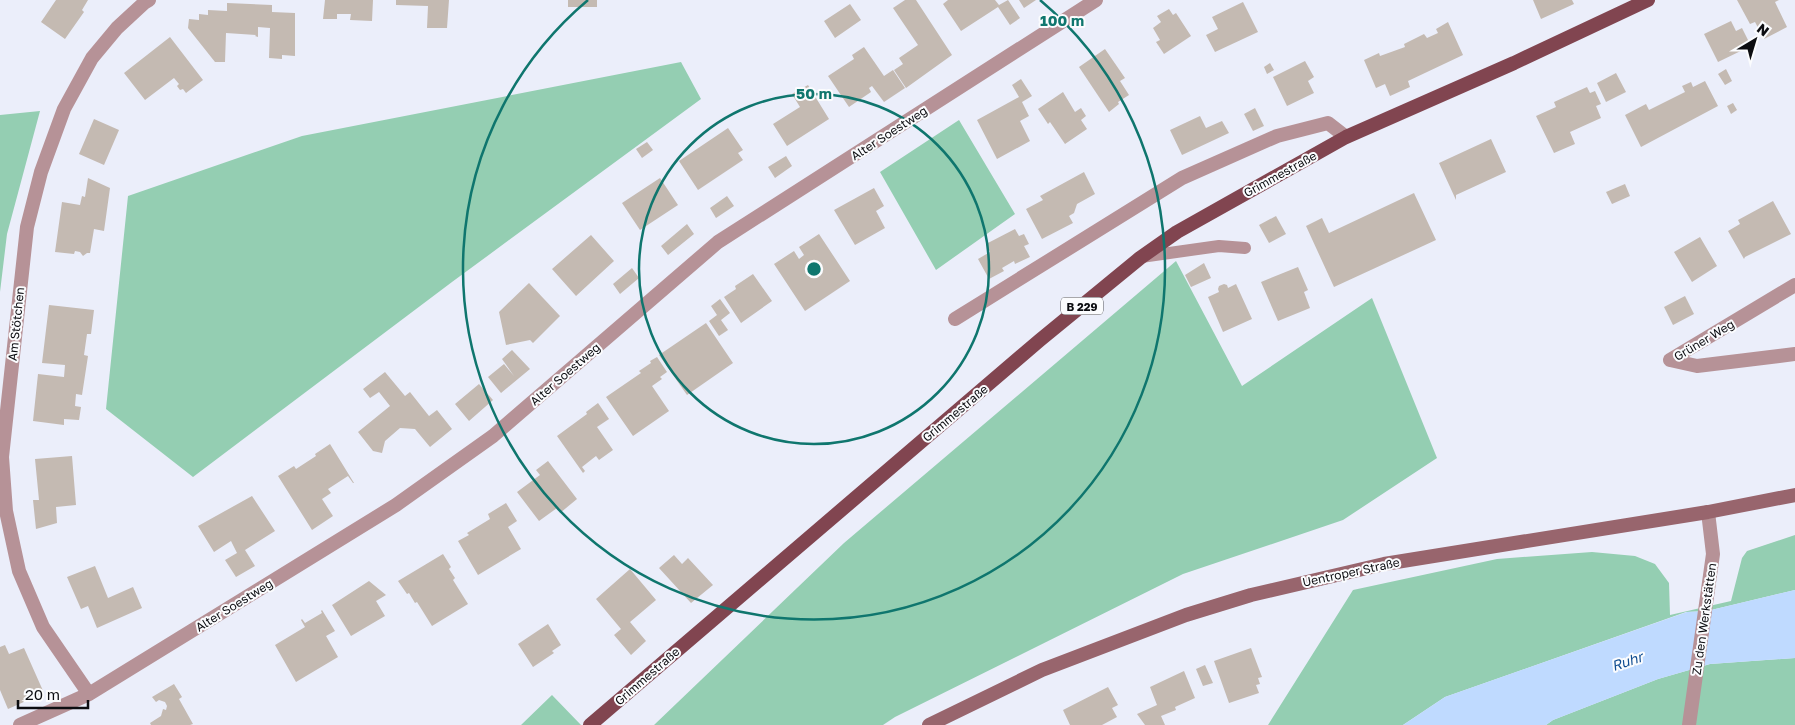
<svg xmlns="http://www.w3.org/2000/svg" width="1795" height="725" font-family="'Golos Text',sans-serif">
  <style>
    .green { fill: #94ceb2 }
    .water { fill: #bfdaff }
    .building { fill: #c4bab2 }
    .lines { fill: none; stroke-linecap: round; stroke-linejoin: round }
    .service { stroke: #b69297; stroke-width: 12 }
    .minor { stroke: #b69297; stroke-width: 14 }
    .secondary { stroke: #98656d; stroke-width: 14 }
    .primary { stroke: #814550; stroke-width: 14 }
    .ring { fill: none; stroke: #0f766e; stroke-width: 2.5 }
    .labels { text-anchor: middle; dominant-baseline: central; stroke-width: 4; stroke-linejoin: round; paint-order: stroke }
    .shield { fill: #fbfcfe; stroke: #545558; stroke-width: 1 }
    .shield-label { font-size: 11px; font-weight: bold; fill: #0c0d11 }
    .street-label { font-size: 12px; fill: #0c0d11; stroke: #fbfcfe }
    .water-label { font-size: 14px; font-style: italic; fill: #104d91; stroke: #fbfcfe }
    .centre { fill: #0f766e; stroke: #fbfcfe; stroke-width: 2.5 }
    .ring-label { font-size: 15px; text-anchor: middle; font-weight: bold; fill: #0f766e; stroke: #fbfcfe; stroke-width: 4; stroke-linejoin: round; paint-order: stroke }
  </style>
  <rect width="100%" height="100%" fill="#ebeefa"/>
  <path class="green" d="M 681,62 L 701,99 L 452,282 L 193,477 L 106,409 L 128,196 L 302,136 Z
    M 40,111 L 7,234 L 0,292 L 0,115 Z
    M 959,120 L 1015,214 L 936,270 L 880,172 Z
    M 1176,261 L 1242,386 L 1372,298 L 1437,458 L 1343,520 L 1183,574 L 895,717 L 883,725 L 654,725 L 844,543 Z
    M 1795,535 L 1795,590 L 1707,611 L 1686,612 L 1445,697 L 1403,725 L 1268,725 L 1353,590 L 1497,559 L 1592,552 L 1635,556 L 1655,564 L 1669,583 L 1670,615 L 1731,601 L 1742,558 L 1747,551 Z
    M 1795,658 L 1795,725 L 1546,725 L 1553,720 L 1658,679 L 1710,664 Z
    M 552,695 L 581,725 L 521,725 Z"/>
  <path class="water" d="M 1795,590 L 1795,658 L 1710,664 L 1658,679 L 1553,720 L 1546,725 L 1403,725 L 1445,697 L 1687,612 L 1707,611 Z"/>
  <path class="building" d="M 56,0 L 88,0 L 82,10 L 84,12 L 65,39 L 41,22 Z
    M 325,0 L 373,0 L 372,21 L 350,20 L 351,14 L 337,14 L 337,19 L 323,19 Z
    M 396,0 L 449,0 L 447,28 L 427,28 L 428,6 L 396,5 Z
    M 568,0 L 597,0 L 597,7 L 568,7 Z
    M 905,0 L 916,0 L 952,55 L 906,88 L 894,70 L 903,64 L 899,58 L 918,45 L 893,8 Z
    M 948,0 L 995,0 L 999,5 L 1008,0 L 1020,18 L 1010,25 L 998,7 L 961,31 L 943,4 Z
    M 1019,0 L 1036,0 L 1024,8 Z
    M 1533,0 L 1572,0 L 1574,4 L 1541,19 Z
    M 1737,0 L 1779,0 L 1775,2 L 1787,27 L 1764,39 L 1755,22 L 1750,24 Z
    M 1243,2 L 1258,32 L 1215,52 L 1206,35 L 1218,29 L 1212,17 Z
    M 227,3 L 272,5 L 272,12 L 295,13 L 295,56 L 282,55 L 282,59 L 269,58 L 270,28 L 258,27 L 258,37 L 255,36 L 256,35 L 226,33 L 225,62 L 215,62 L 188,28 L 189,19 L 199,20 L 199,14 L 208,15 L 208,10 L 227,11 Z
    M 850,4 L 861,20 L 835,38 L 824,21 Z
    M 1169,9 L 1173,15 L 1176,13 L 1191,36 L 1164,54 L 1156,42 L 1160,40 L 1153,28 L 1161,22 L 1157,16 Z
    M 1731,21 L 1736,31 L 1742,28 L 1751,46 L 1718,62 L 1704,34 Z
    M 1448,22 L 1463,55 L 1408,81 L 1410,87 L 1390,96 L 1385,84 L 1376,88 L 1364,60 L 1379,53 L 1380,56 L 1405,47 L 1404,44 L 1424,34 L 1427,38 L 1438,33 L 1436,29 Z
    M 170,37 L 203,80 L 186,93 L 183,89 L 180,90 L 177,86 L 179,84 L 174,78 L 145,100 L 124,73 Z
    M 864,47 L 884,76 L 893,70 L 905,88 L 884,102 L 872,86 L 869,88 L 871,92 L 849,107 L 828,76 L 854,59 L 852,55 Z
    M 1105,49 L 1125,78 L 1120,81 L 1129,95 L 1118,102 L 1119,104 L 1109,112 L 1079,67 Z
    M 1305,61 L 1314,77 L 1308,81 L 1314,93 L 1287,106 L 1273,77 Z
    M 1270,63 L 1274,70 L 1267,74 L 1264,67 Z
    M 1726,69 L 1732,81 L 1725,85 L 1718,74 Z
    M 1616,73 L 1626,92 L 1606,102 L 1597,83 Z
    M 1021,79 L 1032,96 L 1022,102 L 1029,116 L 1020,121 L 1030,141 L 997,159 L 977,120 L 1019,97 L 1012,85 Z
    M 1705,81 L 1718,106 L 1641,147 L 1625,115 L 1646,104 L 1649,110 L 1685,92 L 1682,86 L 1691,82 L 1693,87 Z
    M 808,85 L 829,119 L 787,146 L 773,124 L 800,107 L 792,94 Z
    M 1587,87 L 1590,93 L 1595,91 L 1601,104 L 1596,106 L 1601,118 L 1570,132 L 1575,144 L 1554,153 L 1536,116 L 1556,107 L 1554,102 Z
    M 1063,92 L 1075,112 L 1081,108 L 1086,116 L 1081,120 L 1087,129 L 1065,144 L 1050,122 L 1048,124 L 1038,109 Z
    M 1733,103 L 1737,110 L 1731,114 L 1727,106 Z
    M 1255,108 L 1264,126 L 1253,131 L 1244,114 Z
    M 1200,116 L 1206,128 L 1222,121 L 1229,133 L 1182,155 L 1170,130 Z
    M 94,119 L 119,130 L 104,165 L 79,154 Z
    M 728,128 L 743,150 L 738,153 L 743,160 L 698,190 L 679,161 Z
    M 1491,139 L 1506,172 L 1456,195 L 1456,200 L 1439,163 Z
    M 647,142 L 653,150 L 642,158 L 636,149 Z
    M 786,156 L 792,166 L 775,178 L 768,167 Z
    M 1084,172 L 1095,194 L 1077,204 L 1074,213 L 1069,216 L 1073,223 L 1042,239 L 1026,209 L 1043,200 L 1040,196 Z
    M 88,178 L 110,188 L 104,231 L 94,229 L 90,253 L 87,253 L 83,256 L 80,252 L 75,251 L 74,254 L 55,252 L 62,202 L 80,205 L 82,196 L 85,197 Z
    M 660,178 L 678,205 L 640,230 L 622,203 Z
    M 1625,184 L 1630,196 L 1612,204 L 1606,192 Z
    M 874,188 L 884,206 L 876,211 L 885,228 L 855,245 L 834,210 Z
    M 1414,193 L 1436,240 L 1334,287 L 1306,226 L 1322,218 L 1329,233 Z
    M 727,196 L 734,206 L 716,218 L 710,208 Z
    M 1773,201 L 1791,234 L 1745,257 L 1744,259 L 1728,231 L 1740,224 L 1738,220 Z
    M 1276,216 L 1286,234 L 1269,243 L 1259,225 Z
    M 687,224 L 694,234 L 668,255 L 661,246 Z
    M 1015,229 L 1019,236 L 1024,234 L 1029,244 L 1024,246 L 1030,257 L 1015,264 L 1014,261 L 1002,268 L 1004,271 L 989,279 L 978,259 L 990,252 L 986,244 Z
    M 819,234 L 850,281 L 805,311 L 774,264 L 794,251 L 799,259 L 804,255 L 799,247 Z
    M 591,235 L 614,261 L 576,296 L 552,269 Z
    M 1700,237 L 1717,266 L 1692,282 L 1674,252 Z
    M 1204,263 L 1211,278 L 1191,287 L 1185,275 Z
    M 1298,267 L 1308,290 L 1304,292 L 1310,308 L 1278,321 L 1261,282 Z
    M 632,268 L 639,278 L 620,294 L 613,284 Z
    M 753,274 L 772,301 L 741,323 L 724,297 L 736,289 L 735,286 Z
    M 529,283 L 560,316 L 533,343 L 530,340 L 506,345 L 499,312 Z
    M 1224,284 L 1227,285 L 1228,288 L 1236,284 L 1252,319 L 1223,332 L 1208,297 L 1219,292 L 1218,289 L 1219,286 Z
    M 1685,296 L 1694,314 L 1673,325 L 1664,307 Z
    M 720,299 L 730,313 L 721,320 L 728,330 L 719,336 L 709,321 L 717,315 L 711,306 Z
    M 49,305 L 94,310 L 91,334 L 87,334 L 84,355 L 88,356 L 82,395 L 76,394 L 75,406 L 81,407 L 79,420 L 64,419 L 64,425 L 33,421 L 38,374 L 64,377 L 65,365 L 42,363 Z
    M 706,323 L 733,363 L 687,395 L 659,355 Z
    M 512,350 L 530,369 L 501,393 L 488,377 L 504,364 L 514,376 L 502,359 Z
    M 657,357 L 667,372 L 660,377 L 662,379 L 652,386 L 669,411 L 633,436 L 606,397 L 641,373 L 639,371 L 651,363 L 650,361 Z
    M 385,372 L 405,396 L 410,392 L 429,416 L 437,410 L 452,429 L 430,447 L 415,429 L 400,428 L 385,441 L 382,453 L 373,451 L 358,432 L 390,406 L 379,392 L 370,398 L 363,389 Z
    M 479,384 L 493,400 L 469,421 L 455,404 Z
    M 598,403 L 609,419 L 597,427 L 613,450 L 599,460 L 596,456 L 582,467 L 585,471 L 583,473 L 557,436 L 587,414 L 586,412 Z
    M 330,444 L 354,483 L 353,483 L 348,476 L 328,489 L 331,493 L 322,499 L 333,516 L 312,530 L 278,476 L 294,466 L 296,469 L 316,456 L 315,454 Z
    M 72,456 L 76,505 L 56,507 L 57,523 L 36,529 L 33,500 L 39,500 L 35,459 Z
    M 548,461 L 577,499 L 560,513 L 557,508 L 539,521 L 517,492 L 540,475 L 536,470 Z
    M 252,496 L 275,531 L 245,550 L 255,566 L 236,577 L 225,560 L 237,553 L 231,541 L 214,552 L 198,526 Z
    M 506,503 L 517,521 L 508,527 L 521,549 L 478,575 L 458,541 L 469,535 L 467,533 L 490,519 L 488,514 Z
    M 443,554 L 451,567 L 449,569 L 455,578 L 453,580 L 468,604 L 432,626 L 417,602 L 415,603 L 409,593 L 407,594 L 398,581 Z
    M 674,555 L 682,564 L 688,558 L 713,585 L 691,603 L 659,568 Z
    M 95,566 L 108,598 L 133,587 L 142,608 L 97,628 L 88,606 L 81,609 L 67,577 Z
    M 630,569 L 656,600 L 630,622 L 646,641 L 631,655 L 614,635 L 621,629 L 596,599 Z
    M 369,581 L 386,595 L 376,601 L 385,616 L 351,636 L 332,605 Z
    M 322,610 L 335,631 L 326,636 L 338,657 L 296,682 L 275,645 L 305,627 L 301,620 L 302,619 L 305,623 L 322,613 L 321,611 Z
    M 548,624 L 561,645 L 552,651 L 554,653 L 533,667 L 518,644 Z
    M 5,645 L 9,654 L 24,648 L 44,693 L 8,709 L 0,690 L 0,647 Z
    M 1251,648 L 1262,677 L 1258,678 L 1260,684 L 1256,685 L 1259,693 L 1229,703 L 1214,661 Z
    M 1205,665 L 1213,683 L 1203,686 L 1196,669 Z
    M 1184,671 L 1195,698 L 1175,707 L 1176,710 L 1161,716 L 1165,725 L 1145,725 L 1137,714 L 1157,705 L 1150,687 Z
    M 174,684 L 182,697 L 179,699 L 193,724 L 190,725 L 151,725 L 150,723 L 161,716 L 163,709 L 166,710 L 167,706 L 165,702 L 159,700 L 156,702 L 152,697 Z
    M 1108,687 L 1118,705 L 1112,708 L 1117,717 L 1102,725 L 1070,725 L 1063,710 Z"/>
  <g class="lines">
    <path class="service" d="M 1141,257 L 1219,246 L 1245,248"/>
    <path class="minor" d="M 955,319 L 1182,178 L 1277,136 L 1328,123 L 1346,137
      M 1670,360 L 1795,285
      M 1670,360 L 1697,366 L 1795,354
      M 89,694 L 43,627 L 19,571 L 6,511 L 2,457 L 27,227 L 41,172 L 64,109 L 92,58 L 117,28 L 144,3 L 149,0
      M 20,725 L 89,694 L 396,505 L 493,436 L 718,242 L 1096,0
      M 1689,725 L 1713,554 L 1708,512"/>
    <path class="secondary" d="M 929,725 L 1042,670 L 1186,615 L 1251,595 L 1384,564 L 1708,512 L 1795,495"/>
    <path class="primary" d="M 590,725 L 1040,340 L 1140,258 L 1177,232 L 1346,137 L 1514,63 L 1648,0"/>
  </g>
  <g class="ring">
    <circle cx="814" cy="269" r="175"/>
    <path d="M1040 0A351 351 0 1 1 588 0"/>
  </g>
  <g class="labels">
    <rect class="shield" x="1061" y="297.5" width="42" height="17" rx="4"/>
    <g class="shield-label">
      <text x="1082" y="306">B 229</text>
    </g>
    <g class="street-label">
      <text transform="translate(889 133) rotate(-33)">Alter Soestweg</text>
      <text transform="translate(1280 174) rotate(-29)">Grimmestraße</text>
      <text transform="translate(16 324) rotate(-84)">Am Stötchen</text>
      <text transform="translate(1704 340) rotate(-31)">Grüner Weg</text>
      <text transform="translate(565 374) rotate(-41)">Alter Soestweg</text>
      <text transform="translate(955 413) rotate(-40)">Grimmestraße</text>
      <text transform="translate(1351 572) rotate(-12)">Uentroper Straße</text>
      <text transform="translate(234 605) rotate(-32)">Alter Soestweg</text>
      <text transform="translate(1704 619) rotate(-82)">Zu den Werkstätten</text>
      <text transform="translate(647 676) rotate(-41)">Grimmestraße</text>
    </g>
    <g class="water-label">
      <text transform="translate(1627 661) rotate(-19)">Ruhr</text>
    </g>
  </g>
  <circle cx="814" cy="269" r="8" class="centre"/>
  <g class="ring-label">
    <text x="1062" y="26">100 m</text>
    <text x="814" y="99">50 m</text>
  </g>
  <g transform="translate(1755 40) rotate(38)" stroke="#fbfcfe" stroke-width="4" paint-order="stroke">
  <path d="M0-4L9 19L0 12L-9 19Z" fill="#0c0d11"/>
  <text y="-8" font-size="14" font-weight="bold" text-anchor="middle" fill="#0c0d11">N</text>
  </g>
  <path d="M18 700v8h70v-8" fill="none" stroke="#0c0d11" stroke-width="2.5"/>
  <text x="25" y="700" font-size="15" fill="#0c0d11" stroke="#fbfcfe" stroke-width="4" paint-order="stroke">20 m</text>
</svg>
